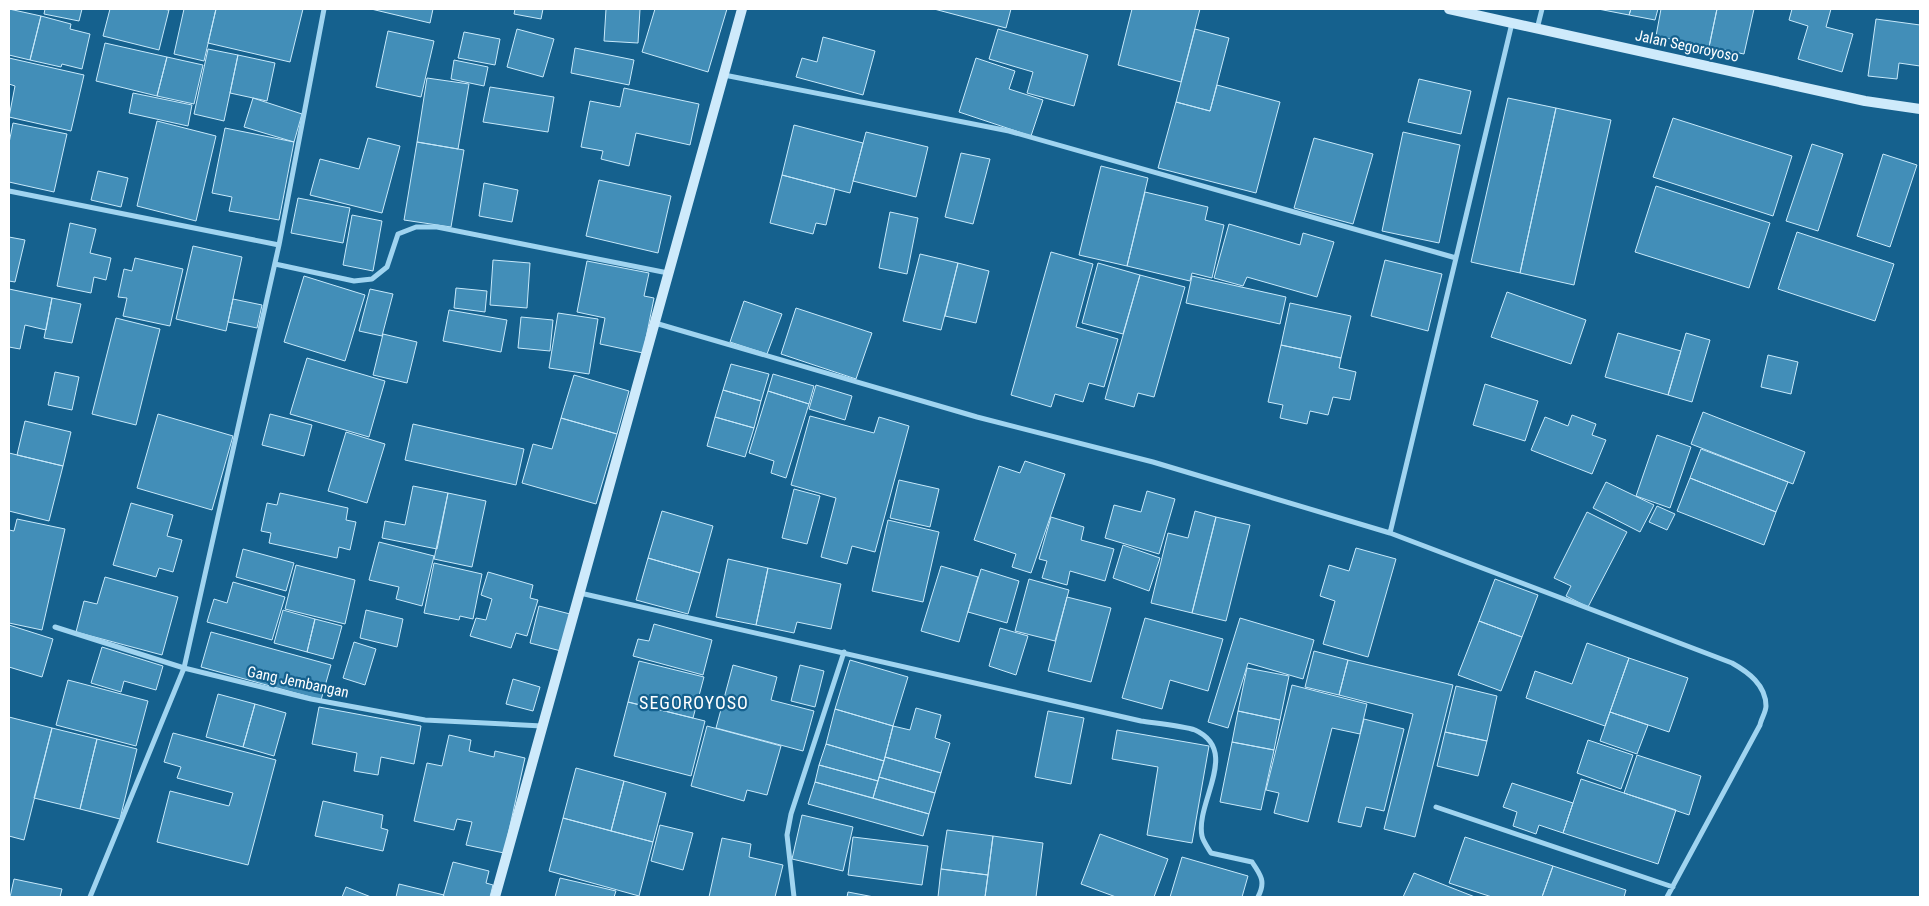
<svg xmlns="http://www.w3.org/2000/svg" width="1929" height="906" font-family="'Roboto Condensed',sans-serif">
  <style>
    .building { fill: #428eb8; stroke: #c7e9fb }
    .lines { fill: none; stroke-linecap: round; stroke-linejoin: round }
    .minor { stroke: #a0d4f0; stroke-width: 5 }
    .secondary { stroke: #ceeafb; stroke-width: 10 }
    .labels { text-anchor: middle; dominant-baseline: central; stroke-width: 4.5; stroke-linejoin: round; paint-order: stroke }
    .street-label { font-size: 15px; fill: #fff; stroke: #15618e }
    .quarter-label { font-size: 18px; letter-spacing: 1px; fill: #fff; stroke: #15618e }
  </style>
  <rect width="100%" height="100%" fill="#15618e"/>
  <path class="building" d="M 9,9 L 41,16 L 30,60 L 9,55 Z
    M 45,9 L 82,9 L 79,21 L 44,14 Z
    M 110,9 L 162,9 L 169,10 L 159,50 L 103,36 Z
    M 184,9 L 216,9 L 204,61 L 174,54 Z
    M 216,9 L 303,9 L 290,62 L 208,43 Z
    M 371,9 L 433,9 L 430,23 Z
    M 515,9 L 543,9 L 541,19 L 514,14 Z
    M 606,9 L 640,9 L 638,43 L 604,41 Z
    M 655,9 L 727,9 L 708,72 L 642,52 Z
    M 934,9 L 1011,9 L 1006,28 Z
    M 1132,9 L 1200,9 L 1181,82 L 1118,65 Z
    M 1598,9 L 1631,9 L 1629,15 Z
    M 1631,9 L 1658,9 L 1655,20 L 1629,15 Z
    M 1661,9 L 1717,9 L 1709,47 L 1656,36 Z
    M 1717,9 L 1754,9 L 1744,54 L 1709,47 Z
    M 1792,9 L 1831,9 L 1826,27 L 1853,34 L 1842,72 L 1798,59 L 1808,26 L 1789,20 Z
    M 41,16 L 71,24 L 70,29 L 90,34 L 82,69 L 62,64 L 61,67 L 30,60 Z
    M 1876,19 L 1920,25 L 1920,66 L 1899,63 L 1897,79 L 1868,76 Z
    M 517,29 L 554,39 L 543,77 L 507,67 Z
    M 998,29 L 1088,55 L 1074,106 L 1027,93 L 1033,72 L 989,59 Z
    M 1195,29 L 1229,38 L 1210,111 L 1176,102 Z
    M 388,31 L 434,41 L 421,97 L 376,87 Z
    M 464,32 L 500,39 L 495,65 L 458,58 Z
    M 823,37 L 875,51 L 863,95 L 796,77 L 802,58 L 817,62 Z
    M 105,43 L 167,57 L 157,96 L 96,81 Z
    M 575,48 L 634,60 L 629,85 L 571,73 Z
    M 208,49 L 238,55 L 224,121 L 194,114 Z
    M 238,55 L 275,63 L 267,101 L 230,93 Z
    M 167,57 L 203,65 L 194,104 L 157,96 Z
    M 9,58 L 84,75 L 71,131 L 9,117 L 15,86 L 9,84 Z
    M 976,58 L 1015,71 L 1009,89 L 1043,100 L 1031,136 L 959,112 Z
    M 454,60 L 488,67 L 484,86 L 451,79 Z
    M 427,78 L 469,84 L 458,149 L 417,142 Z
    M 1419,79 L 1471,91 L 1461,134 L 1408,122 Z
    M 1217,85 L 1280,102 L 1256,193 L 1158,168 L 1176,102 L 1210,111 Z
    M 490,87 L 554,97 L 548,132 L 483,122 Z
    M 624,88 L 699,104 L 690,145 L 636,133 L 629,166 L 601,159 L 603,151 L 581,147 L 590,101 L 620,107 Z
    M 133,93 L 192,105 L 188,126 L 129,113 Z
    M 253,98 L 302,114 L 294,142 L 244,127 Z
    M 1508,98 L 1556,108 L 1520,273 L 1471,262 Z
    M 1556,108 L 1611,120 L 1574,285 L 1520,273 Z
    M 1673,118 L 1792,156 L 1773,216 L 1653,177 Z
    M 157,121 L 216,136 L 196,221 L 137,206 Z
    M 13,123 L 67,134 L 54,192 L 9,182 L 9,143 Z
    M 794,125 L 863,143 L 850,193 L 782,175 Z
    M 225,128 L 294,142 L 279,220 L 229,211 L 232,197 L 212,193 Z
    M 866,132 L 928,147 L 916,197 L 853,181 Z
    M 1403,132 L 1460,145 L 1439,243 L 1382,231 Z
    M 368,138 L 400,146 L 382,213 L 310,195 L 320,159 L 359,169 Z
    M 1314,138 L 1373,154 L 1353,224 L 1294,208 Z
    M 417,142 L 464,150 L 451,227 L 404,220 Z
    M 1812,144 L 1843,154 L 1818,231 L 1786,221 Z
    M 961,153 L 990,159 L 973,224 L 945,217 Z
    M 1883,154 L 1917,165 L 1890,247 L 1857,236 Z
    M 1101,166 L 1148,178 L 1127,266 L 1079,255 Z
    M 98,171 L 128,178 L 121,207 L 91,200 Z
    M 782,175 L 835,189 L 826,225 L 816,223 L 813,234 L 770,223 Z
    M 599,180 L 671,196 L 658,253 L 586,236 Z
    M 484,183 L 518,190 L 512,222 L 479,216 Z
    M 1656,186 L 1770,223 L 1749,288 L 1635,252 Z
    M 1145,192 L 1208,207 L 1205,220 L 1224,225 L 1212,278 L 1192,273 L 1190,281 L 1127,266 Z
    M 298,198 L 350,208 L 343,243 L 291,233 Z
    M 890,212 L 918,218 L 907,274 L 879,268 Z
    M 352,215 L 382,221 L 373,271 L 343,265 Z
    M 70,223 L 96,229 L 90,253 L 111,258 L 106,280 L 94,277 L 91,293 L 57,286 Z
    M 1229,224 L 1300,245 L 1303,233 L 1334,242 L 1317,297 L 1247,277 L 1243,286 L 1214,278 Z
    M 1797,232 L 1894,264 L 1875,321 L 1778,289 Z
    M 9,237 L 25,240 L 15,282 L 9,281 Z
    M 193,246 L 242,257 L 226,331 L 176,319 Z
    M 1051,252 L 1093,264 L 1076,327 L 1118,339 L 1104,387 L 1089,383 L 1083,402 L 1055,394 L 1051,407 L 1011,395 Z
    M 920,254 L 958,263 L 941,330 L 903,321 Z
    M 135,258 L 183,269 L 170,326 L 123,316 L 127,298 L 118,297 L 124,269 L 132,271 Z
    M 493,260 L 530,263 L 527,308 L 490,305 Z
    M 1385,260 L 1442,274 L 1428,331 L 1371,316 Z
    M 587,261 L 649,273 L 644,296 L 654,298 L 643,353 L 600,344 L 605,318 L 577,312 Z
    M 958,263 L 989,271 L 976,323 L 945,316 Z
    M 1098,263 L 1140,275 L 1123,334 L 1082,323 Z
    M 1140,275 L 1185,287 L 1154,397 L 1138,393 L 1134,407 L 1105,399 Z
    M 304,276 L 365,295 L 345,361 L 284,342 Z
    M 1192,276 L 1286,297 L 1280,324 L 1186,303 Z
    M 456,288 L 487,291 L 485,312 L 454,308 Z
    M 9,289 L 52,298 L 46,330 L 25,325 L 20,349 L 9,347 Z
    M 370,289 L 393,294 L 382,336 L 359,331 Z
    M 1507,292 L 1586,320 L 1571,364 L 1491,337 Z
    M 52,298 L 81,304 L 72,343 L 44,338 Z
    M 233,299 L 262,305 L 257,328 L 228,322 Z
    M 744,301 L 782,314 L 767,354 L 730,342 Z
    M 1290,303 L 1351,316 L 1341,358 L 1281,345 Z
    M 796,308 L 872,333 L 856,379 L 781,354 Z
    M 449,310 L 507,320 L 501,352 L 443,341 Z
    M 558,313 L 598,319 L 589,374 L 549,368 Z
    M 521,317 L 553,320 L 550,351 L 518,348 Z
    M 116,318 L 160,329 L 136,425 L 92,414 Z
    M 1618,333 L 1681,351 L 1668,395 L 1605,377 Z
    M 1686,333 L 1710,340 L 1692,402 L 1668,395 Z
    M 383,334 L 417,342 L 407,383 L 373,375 Z
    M 1281,345 L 1341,358 L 1339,368 L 1356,372 L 1350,400 L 1333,397 L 1328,415 L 1310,411 L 1307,424 L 1280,418 L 1283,405 L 1268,402 Z
    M 1768,355 L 1798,362 L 1791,394 L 1761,387 Z
    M 307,358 L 385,381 L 369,437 L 290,414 Z
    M 731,364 L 769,374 L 761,401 L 723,390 Z
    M 55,372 L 79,377 L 72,410 L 48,405 Z
    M 773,374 L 814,386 L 809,404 L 768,391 Z
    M 574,375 L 629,391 L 617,434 L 561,418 Z
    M 1485,384 L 1538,401 L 1525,441 L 1473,425 Z
    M 816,385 L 852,396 L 845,420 L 809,409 Z
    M 723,390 L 761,401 L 754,428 L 715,417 Z
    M 768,391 L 809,404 L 786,478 L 771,473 L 774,461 L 749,453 Z
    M 1703,412 L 1805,452 L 1793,484 L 1691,444 Z
    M 158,414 L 233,436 L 212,510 L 137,488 Z
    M 270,414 L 312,425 L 304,456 L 262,445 Z
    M 1572,415 L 1596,424 L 1592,435 L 1606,440 L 1592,474 L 1531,450 L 1545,417 L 1568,426 Z
    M 810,416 L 874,433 L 879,417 L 909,426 L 875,552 L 852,546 L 847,564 L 821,557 L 836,498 L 791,485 Z
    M 715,417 L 754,428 L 745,457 L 707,446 Z
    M 561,418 L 617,434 L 596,504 L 522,483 L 533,444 L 552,449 Z
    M 25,421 L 71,432 L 63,466 L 17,455 Z
    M 413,424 L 524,449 L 516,485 L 405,460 Z
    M 346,432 L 385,444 L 367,503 L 328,491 Z
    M 1657,435 L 1691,447 L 1670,508 L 1636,496 Z
    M 1701,449 L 1788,482 L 1776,512 L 1690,478 Z
    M 9,453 L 63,466 L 49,521 L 9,511 Z
    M 1025,461 L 1065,474 L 1031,573 L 1012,567 L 1016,554 L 974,540 L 999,466 L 1020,473 Z
    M 1690,478 L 1776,512 L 1764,545 L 1677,511 Z
    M 899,480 L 939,489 L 930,527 L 890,518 Z
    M 1606,482 L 1654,505 L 1640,532 L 1593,508 Z
    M 413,486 L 448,493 L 437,549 L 382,538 L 385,521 L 405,525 Z
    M 794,489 L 820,496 L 807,544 L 782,538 Z
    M 1147,491 L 1175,499 L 1159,554 L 1105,538 L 1114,505 L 1141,512 Z
    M 280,493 L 348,508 L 346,520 L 356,522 L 350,550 L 339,547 L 337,558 L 269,543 L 271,533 L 261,531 L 267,503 L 277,505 Z
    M 448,493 L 486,501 L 472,567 L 434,559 Z
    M 131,503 L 173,515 L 167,536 L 182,540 L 173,572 L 159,568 L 156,577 L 113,565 Z
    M 1657,506 L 1675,514 L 1667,530 L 1649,522 Z
    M 662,511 L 713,526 L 700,573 L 648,558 Z
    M 1195,511 L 1216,517 L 1192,613 L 1151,603 L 1168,533 L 1188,538 Z
    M 1587,512 L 1627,532 L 1588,607 L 1566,596 L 1571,586 L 1554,578 Z
    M 1051,517 L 1084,527 L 1081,540 L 1114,549 L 1105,581 L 1070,571 L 1067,585 L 1042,578 L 1047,561 L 1039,559 Z
    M 1216,517 L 1250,525 L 1226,621 L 1192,613 Z
    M 17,519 L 65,529 L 42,630 L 9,623 L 9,530 L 14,531 Z
    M 888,520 L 939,532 L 923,602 L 872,591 Z
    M 379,542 L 434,556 L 422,606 L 396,599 L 399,587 L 369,580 Z
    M 1123,545 L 1160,558 L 1149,591 L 1113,578 Z
    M 1356,548 L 1396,559 L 1368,657 L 1323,644 L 1335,601 L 1320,596 L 1329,565 L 1349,571 Z
    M 243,549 L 294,563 L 286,591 L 236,577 Z
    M 648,558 L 700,573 L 688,614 L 636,600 Z
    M 728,559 L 768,568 L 756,625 L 716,617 Z
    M 434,563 L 482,574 L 473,619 L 460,616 L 459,620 L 424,613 Z
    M 296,565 L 355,580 L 345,624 L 285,609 Z
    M 941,566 L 978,577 L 959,642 L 921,631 Z
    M 768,568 L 841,584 L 831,629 L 797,622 L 794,633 L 756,625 Z
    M 981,569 L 1019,581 L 1007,623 L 968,612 Z
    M 488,572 L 533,585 L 530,598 L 538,600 L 527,636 L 516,633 L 511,648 L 470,636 L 476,618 L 486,620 L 492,599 L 481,595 Z
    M 105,577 L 178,597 L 162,655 L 76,632 L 84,601 L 97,604 Z
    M 1029,579 L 1069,590 L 1055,641 L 1015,631 Z
    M 1495,579 L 1538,595 L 1522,637 L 1479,621 Z
    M 233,582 L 285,597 L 272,640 L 207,622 L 214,599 L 227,603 Z
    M 1067,597 L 1111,608 L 1091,682 L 1048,671 Z
    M 539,606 L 570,614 L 561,651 L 530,643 Z
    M 283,610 L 315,619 L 307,652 L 274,643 Z
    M 366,610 L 403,619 L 397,647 L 360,638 Z
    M 1145,618 L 1223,639 L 1208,691 L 1170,680 L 1162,709 L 1122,698 Z
    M 1240,618 L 1314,640 L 1303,679 L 1248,663 L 1228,728 L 1208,722 Z
    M 315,619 L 342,626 L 333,659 L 307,652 Z
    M 1479,621 L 1522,637 L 1501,691 L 1458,675 Z
    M 654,624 L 712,640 L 703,675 L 633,656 L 638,639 L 649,641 Z
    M 9,625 L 53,639 L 42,677 L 9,667 Z
    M 1000,628 L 1028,636 L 1016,675 L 989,666 Z
    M 211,632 L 331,665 L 321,700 L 201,667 Z
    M 354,642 L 376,649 L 365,685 L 343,678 Z
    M 1587,643 L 1629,658 L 1605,726 L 1526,698 L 1535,671 L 1572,684 Z
    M 102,647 L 163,666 L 156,690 L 124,681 L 121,692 L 91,683 Z
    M 1314,651 L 1348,660 L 1339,695 L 1305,687 Z
    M 1629,658 L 1688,678 L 1669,732 L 1610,712 Z
    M 850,660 L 908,677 L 893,726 L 835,709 Z
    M 1348,660 L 1453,685 L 1415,837 L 1384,829 L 1413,714 L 1339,695 Z
    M 639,661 L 704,677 L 693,718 L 628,702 Z
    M 733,665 L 777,677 L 771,700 L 814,711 L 803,751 L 716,728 Z
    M 800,665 L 824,671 L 815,707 L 791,701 Z
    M 1247,668 L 1289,676 L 1280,720 L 1238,711 Z
    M 513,679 L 540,687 L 533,711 L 506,704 Z
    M 68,680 L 148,701 L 136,746 L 56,725 Z
    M 1292,685 L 1367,704 L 1360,734 L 1332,728 L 1308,822 L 1274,813 L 1279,793 L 1266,790 Z
    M 1456,686 L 1497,696 L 1487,741 L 1445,732 Z
    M 218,694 L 255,704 L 243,747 L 206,737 Z
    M 628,702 L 705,721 L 691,776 L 614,756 Z
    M 255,704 L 286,713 L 274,756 L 243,747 Z
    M 319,707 L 421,726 L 414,764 L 381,757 L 378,775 L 354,771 L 357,753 L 312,744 Z
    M 916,708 L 941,715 L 935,738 L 950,743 L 941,773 L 885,757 L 893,726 L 910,730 Z
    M 835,709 L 893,726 L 884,761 L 826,744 Z
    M 1048,711 L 1084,718 L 1071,784 L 1035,777 Z
    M 1238,711 L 1280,720 L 1274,750 L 1232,742 Z
    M 1610,712 L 1648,725 L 1637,754 L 1600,741 Z
    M 9,717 L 52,728 L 24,840 L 9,836 Z
    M 1364,719 L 1404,729 L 1384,811 L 1366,807 L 1361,827 L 1338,822 Z
    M 707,726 L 781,746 L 767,795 L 747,790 L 744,801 L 691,786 Z
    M 52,728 L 97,739 L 80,809 L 34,798 Z
    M 1117,730 L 1209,746 L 1192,843 L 1147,835 L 1158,767 L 1112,759 Z
    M 1445,732 L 1487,741 L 1478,776 L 1437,766 Z
    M 173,733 L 276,760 L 248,865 L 157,842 L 170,791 L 229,806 L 233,793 L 177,778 L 181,767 L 164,762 Z
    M 449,735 L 471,740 L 469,751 L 494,757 L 495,751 L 525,758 L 504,853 L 466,845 L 472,822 L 457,819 L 454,830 L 414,821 L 427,763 L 442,766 Z
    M 97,739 L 137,749 L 120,819 L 80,809 Z
    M 1588,740 L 1633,755 L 1621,789 L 1577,773 Z
    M 1232,742 L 1274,750 L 1261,810 L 1220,802 Z
    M 826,744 L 884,761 L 878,781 L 819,765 Z
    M 1637,755 L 1701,776 L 1689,815 L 1624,793 Z
    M 885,757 L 941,773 L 935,793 L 879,777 Z
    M 819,765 L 878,781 L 873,798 L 815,782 Z
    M 576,768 L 624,781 L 611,831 L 563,818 Z
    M 879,777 L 935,793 L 929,814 L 873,798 Z
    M 1581,779 L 1676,810 L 1658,864 L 1563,833 Z
    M 624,781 L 666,793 L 653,842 L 611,831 Z
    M 815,782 L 929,814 L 923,836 L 808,804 Z
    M 1512,783 L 1573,803 L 1563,833 L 1539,825 L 1536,834 L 1513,826 L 1517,812 L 1503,807 Z
    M 323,801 L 383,815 L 381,828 L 388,830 L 383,851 L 315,836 Z
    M 802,815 L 853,827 L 843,871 L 792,859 Z
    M 563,818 L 653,842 L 639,896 L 549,871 Z
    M 660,825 L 693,833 L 683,870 L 651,861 Z
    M 947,830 L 993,836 L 988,875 L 941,869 Z
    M 1100,834 L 1168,859 L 1154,897 L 1116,897 L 1081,884 Z
    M 993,836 L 1043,843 L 1036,897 L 985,897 Z
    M 853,837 L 928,846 L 922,885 L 848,875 Z
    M 1465,837 L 1553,866 L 1542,897 L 1492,897 L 1449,883 Z
    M 722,838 L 751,844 L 749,857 L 783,865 L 775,897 L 709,897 Z
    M 1182,857 L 1248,876 L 1242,897 L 1170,897 Z
    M 453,862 L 489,871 L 486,883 L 493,885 L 490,897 L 443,897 Z
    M 1553,866 L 1626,890 L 1624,897 L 1542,897 Z
    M 941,869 L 988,875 L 985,897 L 938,897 Z
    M 1414,873 L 1475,897 L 1403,897 Z
    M 560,878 L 616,891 L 614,897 L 555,897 Z
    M 14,879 L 62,889 L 60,897 L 10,897 Z
    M 399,884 L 444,895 L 443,897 L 396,897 Z
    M 346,887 L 371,897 L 342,897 Z
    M 848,892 L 874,897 L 847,897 Z"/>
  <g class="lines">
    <path class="minor" d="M 1537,29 L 1542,9
      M 724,75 L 1009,131 L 1456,258 L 1390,533
      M 9,191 L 279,245
      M 1456,258 L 1512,23
      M 275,264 L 354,281 L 372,279 L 387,267 L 398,234 L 416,227 L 437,227 L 668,273
      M 655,323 L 977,417 L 1153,462 L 1390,533 L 1732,663 C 1748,672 1766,685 1766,706 C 1766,712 1761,719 1760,725 L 1667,897
      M 580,593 L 1141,721 C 1154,723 1184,726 1195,730 C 1241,751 1195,802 1202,836 C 1203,841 1208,848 1211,853 L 1252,862 C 1261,875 1266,882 1258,897
      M 55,627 L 184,668 L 311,699 L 425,720 L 542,726
      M 1436,807 L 1673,887
      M 90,897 L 184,668 L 279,245 L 324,9
      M 794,897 L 787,835 L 791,814 L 844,652"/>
    <path class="secondary" d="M 1449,9 L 1865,101 L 1920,109
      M 495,897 L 742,9"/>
  </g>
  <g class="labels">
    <g class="street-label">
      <text transform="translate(1687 46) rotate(12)">Jalan Segoroyoso</text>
      <text transform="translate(298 682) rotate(12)">Gang Jembangan</text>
    </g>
    <g class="quarter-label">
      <text x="694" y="702">SEGOROYOSO</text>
    </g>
  </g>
  <rect width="1929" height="906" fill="none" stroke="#ffffff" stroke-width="20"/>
</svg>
